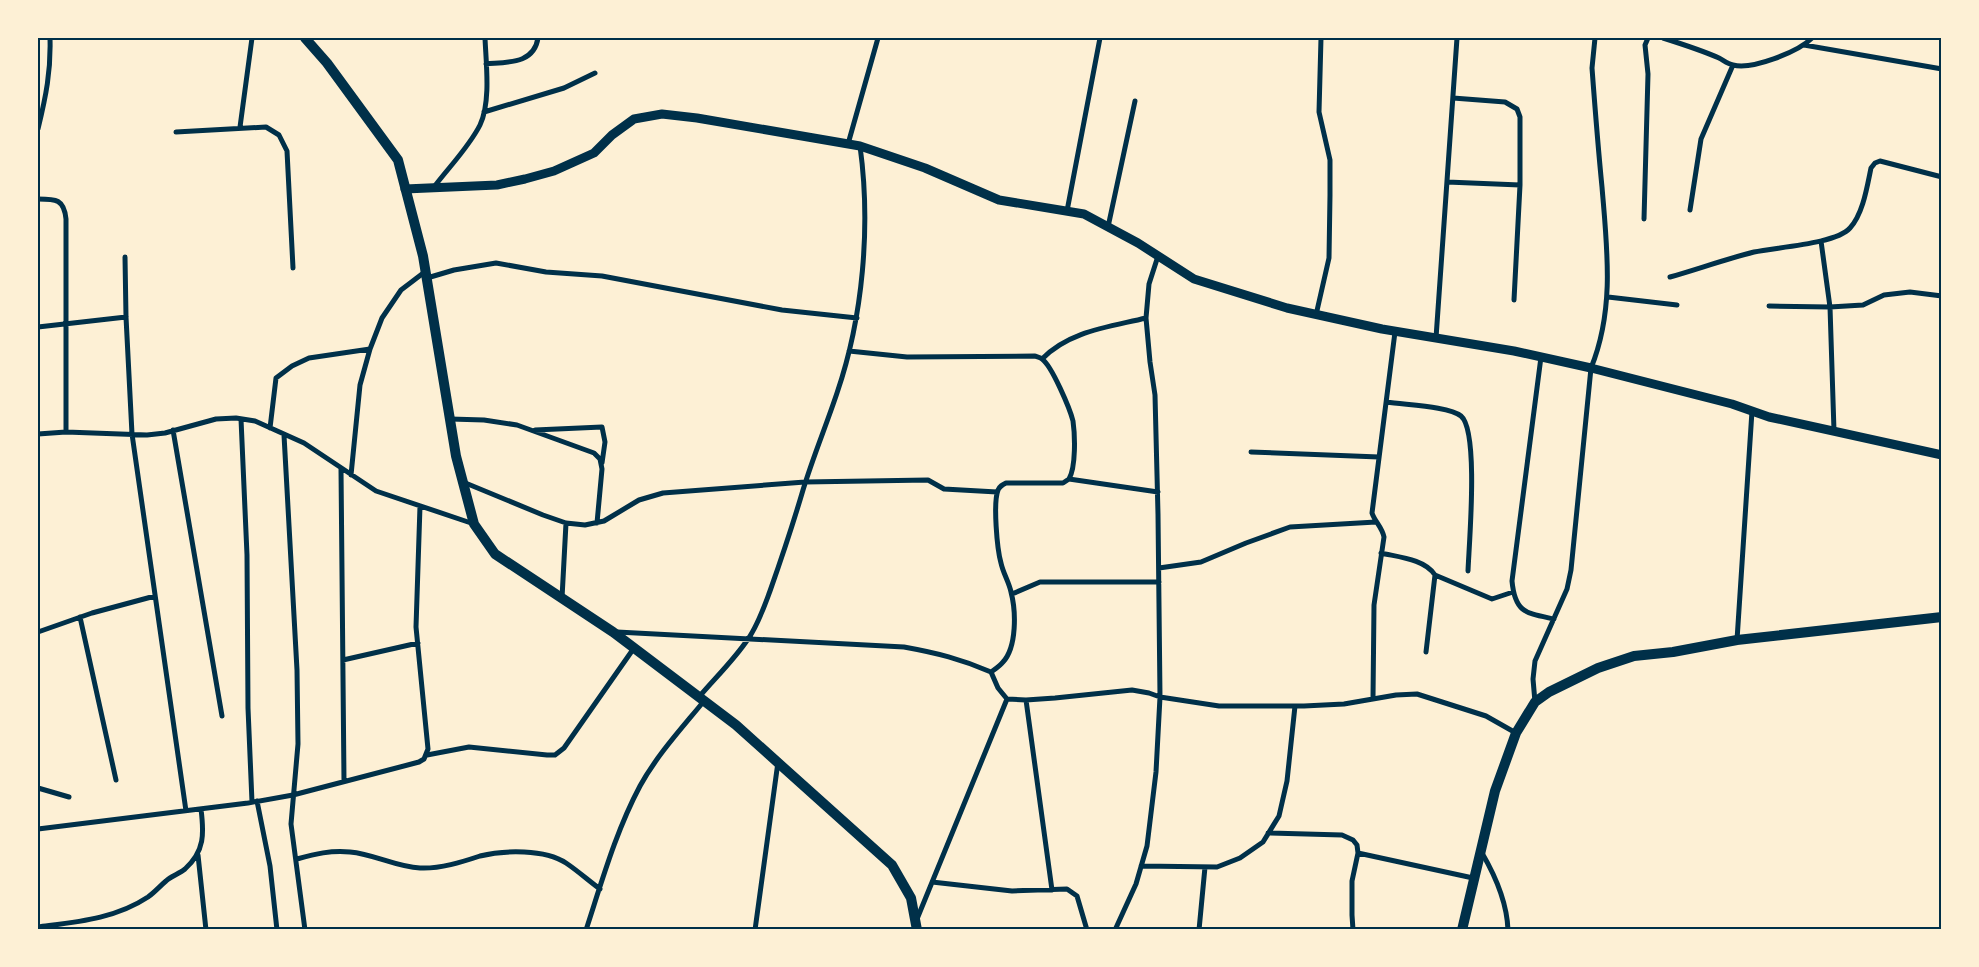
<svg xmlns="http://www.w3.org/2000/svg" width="1979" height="967" font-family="'Sofia Sans Condensed',sans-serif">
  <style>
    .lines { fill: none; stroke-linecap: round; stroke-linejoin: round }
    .minor { stroke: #003049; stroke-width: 5 }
    .tertiary { stroke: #003049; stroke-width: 9 }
    .primary { stroke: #003049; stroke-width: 10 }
    .neatline { fill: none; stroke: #003049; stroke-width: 2 }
  </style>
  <rect width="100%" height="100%" fill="#fdf0d5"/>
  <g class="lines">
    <path class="minor" d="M 1663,38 C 1682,44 1701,50 1719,58 C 1723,60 1728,64 1733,65 C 1752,70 1798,52 1812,38
      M 1804,45 L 1942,69
      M 486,64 C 508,62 534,64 538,38
      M 1453,98 L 1505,102 L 1517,109 L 1520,117 L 1520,185 L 1514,300
      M 484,112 L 564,88 L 595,73
      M 240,127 L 252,38
      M 38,129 C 46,96 51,71 50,38
      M 176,132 L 266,127 L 279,135 L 287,151 L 293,268
      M 848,144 L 878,38
      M 1447,182 L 1520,185
      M 434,187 C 449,167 469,147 480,125 C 491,102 486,63 485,38
      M 38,199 C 56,199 64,199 66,219 L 66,432
      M 1690,210 L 1701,139 L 1733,65
      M 1067,211 L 1100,38
      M 1644,219 L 1648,74 L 1645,45 L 1648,38
      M 1108,227 L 1135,101
      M 1821,241 L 1830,307 L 1834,431
      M 125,257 L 126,317 L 132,434 L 186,811
      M 1670,277 C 1698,269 1726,259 1754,252 C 1777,247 1836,244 1850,228 C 1863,214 1867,187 1871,168 L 1875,163 L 1880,161 L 1942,177
      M 427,278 L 454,270 L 496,263 L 546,272 L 602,276 L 782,310 L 857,318
      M 1608,297 L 1677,305
      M 1769,306 L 1830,307 L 1863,305 L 1884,295 L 1910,292 L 1942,296
      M 1316,315 L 1329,258 L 1330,195 L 1330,160 L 1319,112 L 1321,38
      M 38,327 L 126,317
      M 1436,338 L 1457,38
      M 849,351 L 907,357 L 1035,356 C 1037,357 1040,357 1042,359 C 1052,366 1070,409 1073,421 C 1075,435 1076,467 1069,479 L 1063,483 L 1006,483 C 1002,485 1000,486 998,490 C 993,503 997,549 1001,563 C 1003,573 1009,582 1011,592 C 1016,611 1017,647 1003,662 C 1000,666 995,669 991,672
      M 1541,357 L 1512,581 C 1515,613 1526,613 1554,619
      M 1042,359 C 1069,331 1109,327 1146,318
      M 1387,402 C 1404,405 1449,406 1461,416 C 1479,431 1469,544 1468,571
      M 241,419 L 247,555 L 248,708 L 252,802
      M 450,419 L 484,420 L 517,425 L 594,453 L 600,459 L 602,469 L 597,523
      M 270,428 L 276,378 L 292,366 L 309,358 L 370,349
      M 173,430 L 222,716
      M 535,430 L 602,427 L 605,442 L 602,463
      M 38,434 L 66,432 L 147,435 L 165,433 L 216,419 L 236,418 L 255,421 L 304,443 L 376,491 L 474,524
      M 284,435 L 297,670 L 298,744 L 291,824 L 305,930
      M 1251,452 L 1379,457
      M 341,469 L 344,781
      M 351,475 L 360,385 L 370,349 L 382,318 L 401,290 L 426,271
      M 1069,479 L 1158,492
      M 463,482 L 543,515 L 566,523 L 585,525 L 604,521 L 639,500 L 663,493 L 805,482 L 928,480 L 944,489 L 997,492
      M 1381,553 C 1398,557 1425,559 1435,575 L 1426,652
      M 1159,568 L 1201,562 L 1246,543 L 1290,527 L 1376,522
      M 1435,575 L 1492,599 L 1513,592
      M 1012,594 L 1040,582 L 1159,582
      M 562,598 L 566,523
      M 80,617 L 116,780
      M 38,632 L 92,613 L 155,596
      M 617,632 L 904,647 C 937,653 961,659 991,672 L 998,688 L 1007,699 L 1026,700 L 1055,698 L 1132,690 L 1149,693 L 1160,697 L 1219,706 L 1304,706 L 1344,704 L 1396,695 L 1417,694 L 1486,716 L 1516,733
      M 1737,640 L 1752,411
      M 343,660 L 418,643
      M 699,697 C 715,678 734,660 748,639 C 758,625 764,607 770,591 C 782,557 793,524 803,490 C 813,457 826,426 837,393 C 863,317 871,226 860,146
      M 1373,698 L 1374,605 L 1384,537 C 1382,527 1375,522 1372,513 L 1395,332
      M 1026,700 L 1052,890
      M 1535,702 L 1533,679 L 1535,661 L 1567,589 L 1571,570 L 1591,368 C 1615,309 1607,248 1602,187 C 1598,147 1595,108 1592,68 L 1595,38
      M 427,755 L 469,747 L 547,755 L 555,755 L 564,748 L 634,648
      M 38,788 L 69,797
      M 257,801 L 270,866 L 277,930
      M 38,829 L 248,803 L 293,795 L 419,762 L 424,759 L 428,749 L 416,627 L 420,506
      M 1268,833 L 1342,835 L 1353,840 L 1357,845 L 1358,853 L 1352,881 L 1352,915 L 1353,930
      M 1358,853 L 1473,878
      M 1482,853 C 1496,877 1507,902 1508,930
      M 198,855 L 206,930
      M 297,859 C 315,854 331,850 350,852 C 374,854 396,867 420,868 C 440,869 462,862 480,856 C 504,850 545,849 566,863 C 578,871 589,881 600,889
      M 1141,866 L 1217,867 L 1240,858 L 1263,842 L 1279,816 L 1287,781 L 1295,706
      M 932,882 L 1012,891 L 1067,889 L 1077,896 L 1087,930
      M 917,919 L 1007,699
      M 38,927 C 76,922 115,919 148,897 C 155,892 160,886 166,881 C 171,876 179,874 185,869 C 205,851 204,833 201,809
      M 586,930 C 602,881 616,831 640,786 C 657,755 682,728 704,701
      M 755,930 L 778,762
      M 1115,930 L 1136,884 L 1147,846 L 1156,772 L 1160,697 L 1158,514 L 1155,395 L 1150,362 L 1146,318 L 1149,284 L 1158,256
      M 1199,930 L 1205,867"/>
    <path class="tertiary" d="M 405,189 L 497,185 L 525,179 L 554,171 L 594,153 L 612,135 L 634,119 L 662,114 L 697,118 L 860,146 L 925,168 L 999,200 L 1084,214 L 1138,243 L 1194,279 L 1287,308 L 1382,329 L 1514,351 L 1591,368 L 1732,404 L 1769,417 L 1942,455"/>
    <path class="primary" d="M 305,38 L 327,63 L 398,160 L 423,256 L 456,456 L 474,524 L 495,554 L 613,632 L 736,725 L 892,865 L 911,898 L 917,930
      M 1462,930 L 1495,791 L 1516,733 L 1535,702 L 1549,692 L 1598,668 L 1634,656 L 1673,652 L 1737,640 L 1942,617"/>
  </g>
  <rect width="1979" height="967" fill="none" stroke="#fdf0d5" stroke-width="78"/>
  <rect x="39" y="39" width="1901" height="889" class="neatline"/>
</svg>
